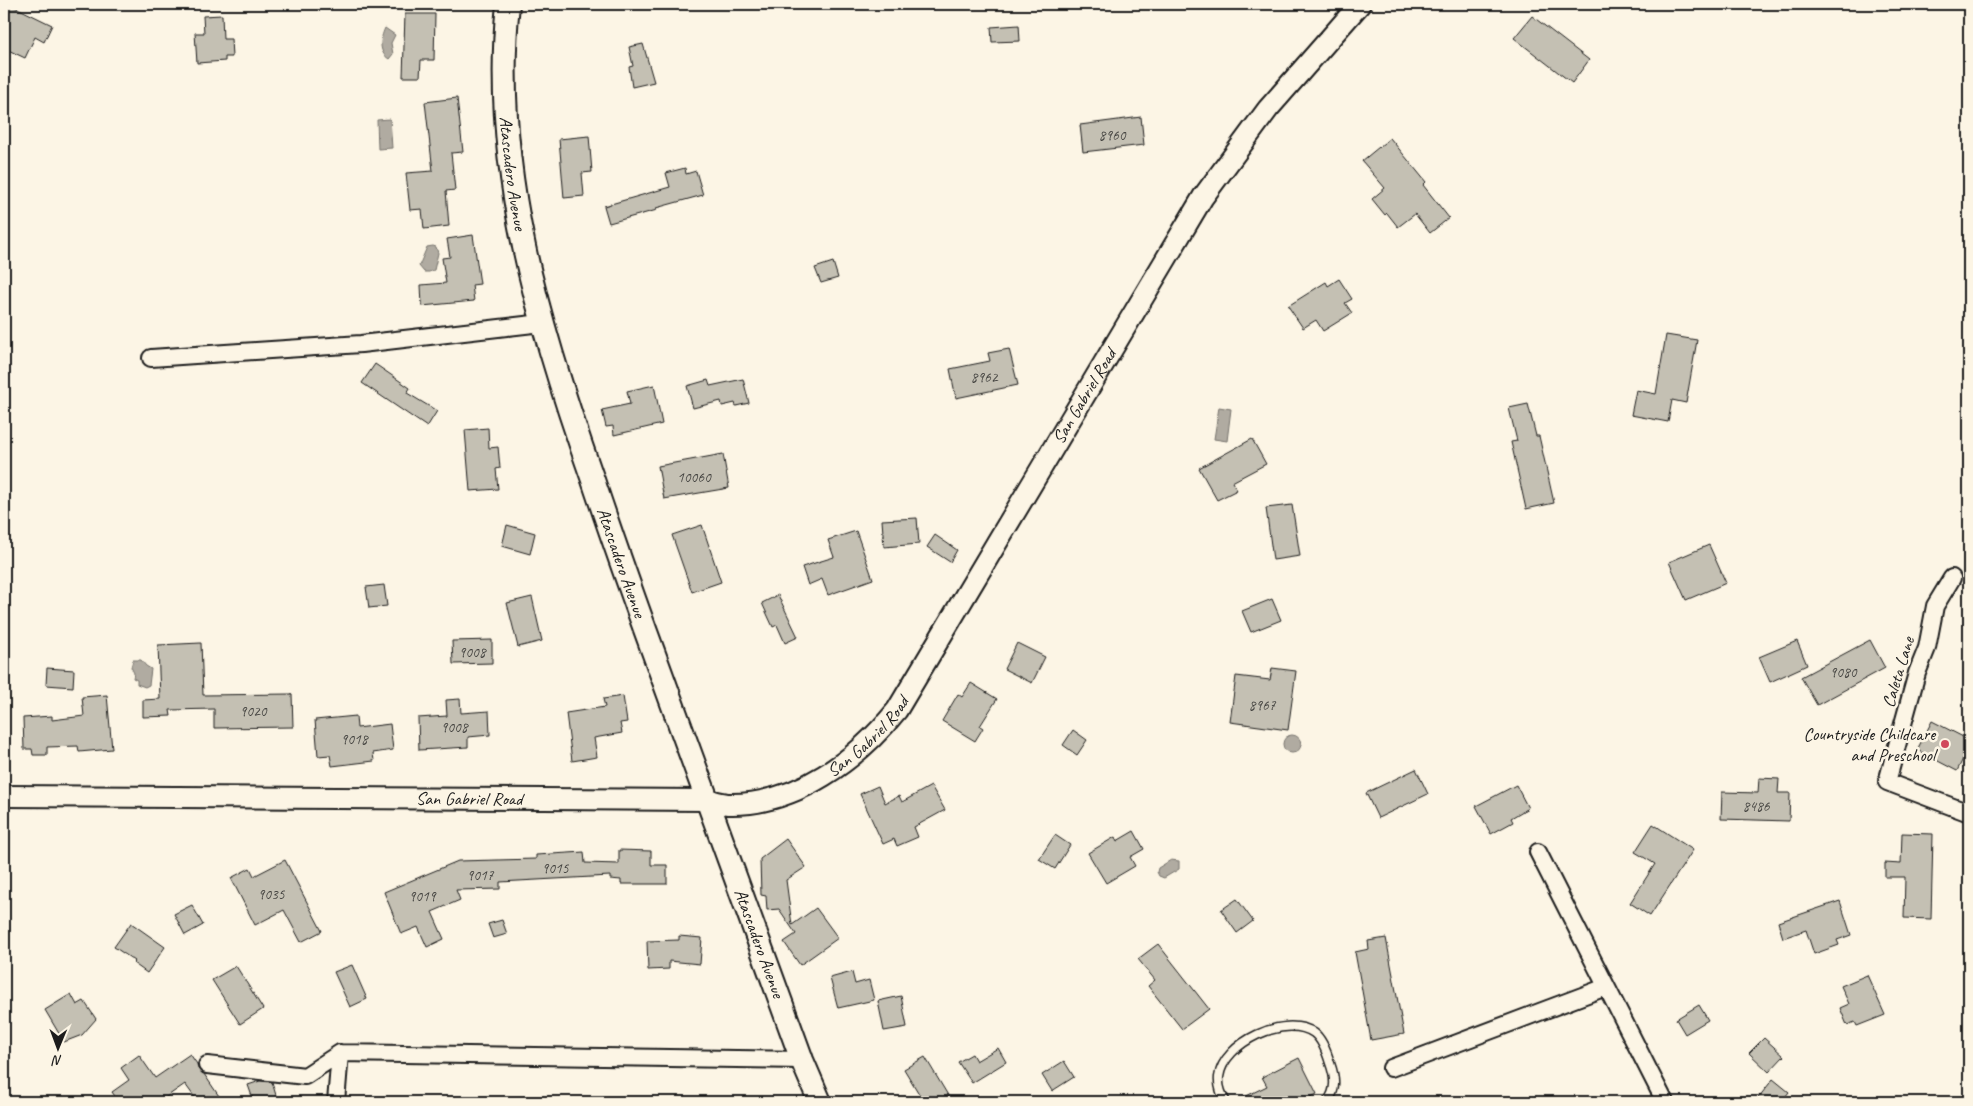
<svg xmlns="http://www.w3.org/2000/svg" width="1973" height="1106" font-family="Caveat,sans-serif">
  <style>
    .water { fill: #b0aba1; stroke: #75726c }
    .building { fill: #c4c0b3; stroke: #1c1c1c }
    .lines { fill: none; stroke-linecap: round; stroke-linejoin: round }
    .service-casing { stroke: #1c1c1c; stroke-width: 11 }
    .minor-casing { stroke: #1c1c1c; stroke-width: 20 }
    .tertiary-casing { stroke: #1c1c1c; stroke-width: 24 }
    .secondary-casing { stroke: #1c1c1c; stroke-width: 26 }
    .service { stroke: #fcf5e5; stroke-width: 8 }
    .minor { stroke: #fcf5e5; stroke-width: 16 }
    .tertiary { stroke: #fcf5e5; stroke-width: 20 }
    .secondary { stroke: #fcf5e5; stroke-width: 22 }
    .poi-dot { fill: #d1495b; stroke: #fcf5e5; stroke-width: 2 }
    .labels { text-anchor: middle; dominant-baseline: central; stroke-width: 5; stroke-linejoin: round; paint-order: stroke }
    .number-label { font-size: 15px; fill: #464542 }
    .street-label { font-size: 18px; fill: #1c1c1c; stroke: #fcf5e5 }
    .poi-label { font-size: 18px; fill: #1c1c1c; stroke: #fcf5e5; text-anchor: end }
  </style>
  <rect width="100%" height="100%" fill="#fcf5e5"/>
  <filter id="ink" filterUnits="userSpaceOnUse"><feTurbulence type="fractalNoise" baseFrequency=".02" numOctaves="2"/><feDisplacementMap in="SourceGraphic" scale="10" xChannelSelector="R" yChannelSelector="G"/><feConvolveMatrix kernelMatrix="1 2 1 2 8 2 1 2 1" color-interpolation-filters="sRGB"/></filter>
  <g filter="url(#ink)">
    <path class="water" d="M 385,28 L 395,35 L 391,43 L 393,54 L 389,59 C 378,52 380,39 385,28 Z
      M 390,119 L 392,148 L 378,149 L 377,120 Z
      M 433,246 L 436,247 L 438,253 L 434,270 L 429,272 L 424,272 L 419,266 L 427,247 Z
      M 1219,407 L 1231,409 L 1227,441 L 1214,439 Z
      M 133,660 L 141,660 L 146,666 L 151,669 L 149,685 L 145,687 L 137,684 L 137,680 L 133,678 L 134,673 L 131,667 Z
      M1283 744a9 9 0 1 1 18 0a9 9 0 1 1-18 0Z
      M 1171,860 L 1179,861 L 1179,869 L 1164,878 L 1159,876 L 1157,872 L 1158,868 Z"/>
    <path class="building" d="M 4,4 L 9,4 L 52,25 L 44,42 L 35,37 L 25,58 L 4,48 Z
      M 405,14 L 435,14 L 434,60 L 421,60 L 420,77 L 403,77 Z
      M 222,15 L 223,39 L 231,39 L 232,57 L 225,57 L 225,61 L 197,63 L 195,33 L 204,33 L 203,16 Z
      M 1532,16 L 1589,60 L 1572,83 L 1514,38 Z
      M 1019,25 L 1020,41 L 992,42 L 991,27 Z
      M 643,44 L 654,82 L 632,87 L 629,67 L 633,66 L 629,47 Z
      M 457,98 L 463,152 L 451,153 L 455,190 L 446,191 L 449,226 L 424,229 L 422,209 L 410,210 L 406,173 L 433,171 L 425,102 Z
      M 1141,117 L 1144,145 L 1083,152 L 1080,125 Z
      M 589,136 L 592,172 L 582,173 L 584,196 L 564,198 L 559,139 Z
      M 1390,138 L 1426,182 L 1423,185 L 1449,218 L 1430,233 L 1415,214 L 1398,227 L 1387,213 L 1385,215 L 1372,199 L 1385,188 L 1362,161 Z
      M 685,168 L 686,174 L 696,171 L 703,195 L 656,208 L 657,210 L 609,223 L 604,206 L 670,187 L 666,173 Z
      M 473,235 L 480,284 L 472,285 L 474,301 L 422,306 L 421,285 L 446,283 L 442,258 L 450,257 L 447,239 Z
      M 833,262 L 838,278 L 821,283 L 815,268 Z
      M 1339,279 L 1352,299 L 1345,303 L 1352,313 L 1323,331 L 1316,320 L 1303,328 L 1288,306 L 1326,282 L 1328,286 Z
      M 1666,335 L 1697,340 L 1686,403 L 1672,400 L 1668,422 L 1631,415 L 1636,390 L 1656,394 Z
      M 1009,349 L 1018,385 L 956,398 L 950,369 L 990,361 L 988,353 Z
      M 375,364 L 410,388 L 407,393 L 437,411 L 427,427 L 362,383 Z
      M 743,379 L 749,403 L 736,406 L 735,403 L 722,406 L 721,401 L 693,408 L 687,386 L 708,380 L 710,386 Z
      M 654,385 L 662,424 L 614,435 L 613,426 L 606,427 L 602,410 L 630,404 L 627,391 Z
      M 1528,404 L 1536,436 L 1539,436 L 1554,503 L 1526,509 L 1511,442 L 1517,441 L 1509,408 Z
      M 488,428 L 489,448 L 498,447 L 500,468 L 496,469 L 498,489 L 470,491 L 465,430 Z
      M 1252,439 L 1266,464 L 1232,482 L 1237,490 L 1217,500 L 1199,468 Z
      M 723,454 L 729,488 L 664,499 L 658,466 Z
      M 1292,505 L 1300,556 L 1273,560 L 1266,508 Z
      M 917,518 L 919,544 L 884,547 L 882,520 Z
      M 507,525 L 535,533 L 530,554 L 502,546 Z
      M 702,525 L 721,582 L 692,592 L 672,535 Z
      M 856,531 L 873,579 L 828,595 L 822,579 L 808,585 L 802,567 L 834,557 L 828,540 Z
      M 935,535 L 957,550 L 950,562 L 927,547 Z
      M 1709,545 L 1726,583 L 1686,600 L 1669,562 Z
      M 384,585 L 387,606 L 369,608 L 366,587 Z
      M 778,595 L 798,637 L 785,643 L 777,625 L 773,627 L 762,603 Z
      M 532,597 L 542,641 L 518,647 L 507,603 Z
      M 1272,599 L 1281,620 L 1251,632 L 1242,611 Z
      M 492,640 L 492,663 L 453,664 L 452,641 Z
      M 1870,640 L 1885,668 L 1817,705 L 1801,677 Z
      M 1797,641 L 1807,665 L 1770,682 L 1759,657 Z
      M 201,643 L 203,695 L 292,694 L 293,727 L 214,728 L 214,709 L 170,710 L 171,716 L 143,717 L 143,700 L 160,699 L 158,645 Z
      M 1017,643 L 1045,657 L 1032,683 L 1004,669 Z
      M 47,668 L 74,670 L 73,687 L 46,685 Z
      M 1272,668 L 1296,671 L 1288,730 L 1230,722 L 1236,676 L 1270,680 Z
      M 971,683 L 997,699 L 980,726 L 983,728 L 975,741 L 942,721 L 958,694 L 962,697 Z
      M 107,695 L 112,749 L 79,752 L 78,746 L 47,747 L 47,755 L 33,755 L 32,749 L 24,749 L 23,718 L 52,716 L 52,720 L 84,716 L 82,697 Z
      M 623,696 L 627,722 L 620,723 L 622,733 L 594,738 L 597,757 L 572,761 L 566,713 L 605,707 L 603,699 Z
      M 460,699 L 461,713 L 489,711 L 490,735 L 468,737 L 468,747 L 419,750 L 418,718 L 447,716 L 446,700 Z
      M 356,716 L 357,728 L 390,724 L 393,750 L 373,753 L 374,761 L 332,766 L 330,755 L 318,756 L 315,720 Z
      M 1932,721 L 1969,740 L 1969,747 L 1957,771 L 1917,750 Z
      M 1073,730 L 1087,740 L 1077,755 L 1063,745 Z
      M 1416,769 L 1428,794 L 1378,818 L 1366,793 Z
      M 1759,778 L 1779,779 L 1778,793 L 1790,793 L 1789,821 L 1721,819 L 1722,792 L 1758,793 Z
      M 1516,785 L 1528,808 L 1511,818 L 1513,822 L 1491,834 L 1476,806 Z
      M 878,786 L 885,803 L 899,796 L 902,802 L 931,786 L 945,810 L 914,827 L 918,837 L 897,846 L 894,839 L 883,844 L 860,794 Z
      M 1653,824 L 1693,850 L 1650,916 L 1630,903 L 1655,864 L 1635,852 Z
      M 1134,831 L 1144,849 L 1130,857 L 1135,866 L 1106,883 L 1088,853 L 1115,837 L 1117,841 Z
      M 1902,833 L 1933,834 L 1931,919 L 1904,918 L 1905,877 L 1885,877 L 1885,863 L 1901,864 Z
      M 1055,835 L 1070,845 L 1055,869 L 1039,859 Z
      M 786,839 L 806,867 L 786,880 L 792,925 L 816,908 L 838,938 L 800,965 L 784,942 L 796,934 L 779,909 L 767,910 L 766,896 L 761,895 L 760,859 Z
      M 619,850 L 651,851 L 651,865 L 667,865 L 667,884 L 621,884 L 621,880 L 610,879 L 610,876 L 500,882 L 500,889 L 456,890 L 460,900 L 432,912 L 444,939 L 427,947 L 418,927 L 401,934 L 384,892 L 458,861 L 536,859 L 536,855 L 584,852 L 585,863 L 619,864 Z
      M 285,860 L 322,931 L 301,942 L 284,910 L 255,925 L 231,878 L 250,868 L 254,876 Z
      M 1237,899 L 1253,921 L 1237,933 L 1221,910 Z
      M 1840,901 L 1851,935 L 1837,940 L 1839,945 L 1814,954 L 1806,930 L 1783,938 L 1778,922 Z
      M 192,905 L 203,925 L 185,935 L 174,914 Z
      M 502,920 L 507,934 L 493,938 L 488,924 Z
      M 131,923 L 165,947 L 147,973 L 133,963 L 135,961 L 114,947 Z
      M 679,936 L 702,938 L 700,964 L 669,961 L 669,969 L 648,970 L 647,941 L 679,940 Z
      M 1386,938 L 1404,1034 L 1371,1040 L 1355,952 L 1369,949 L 1368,941 Z
      M 1158,944 L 1209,1009 L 1182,1029 L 1148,986 L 1155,980 L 1138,959 Z
      M 352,965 L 367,999 L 350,1007 L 334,972 Z
      M 236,966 L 263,1009 L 240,1024 L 212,980 Z
      M 852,972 L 855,984 L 869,980 L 874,1000 L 838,1008 L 830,978 Z
      M 1867,975 L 1885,1015 L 1857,1026 L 1855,1022 L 1847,1025 L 1840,1008 L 1849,1004 L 1841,986 Z
      M 71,994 L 77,1005 L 84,1001 L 96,1019 L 82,1035 L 64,1042 L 45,1010 Z
      M 901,996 L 907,1027 L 884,1031 L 878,1001 Z
      M 1699,1005 L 1708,1020 L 1685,1034 L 1676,1019 Z
      M 1764,1038 L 1784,1056 L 1769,1072 L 1749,1053 Z
      M 998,1048 L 1006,1062 L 972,1083 L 958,1062 L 972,1054 L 976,1061 Z
      M 190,1054 L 197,1064 L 198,1069 L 204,1074 L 223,1102 L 198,1102 L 185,1084 L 159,1102 L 119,1102 L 112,1092 L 129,1080 L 121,1068 L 139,1055 L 155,1078 Z
      M 925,1057 L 952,1102 L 924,1102 L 904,1069 Z
      M 1299,1058 L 1317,1094 L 1301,1102 L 1234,1102 L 1267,1086 L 1262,1077 Z
      M 1064,1061 L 1074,1077 L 1052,1091 L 1042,1075 Z
      M 1773,1079 L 1789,1092 L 1781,1102 L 1755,1102 Z
      M 260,1081 L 272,1082 L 278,1102 L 254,1102 L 248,1085 Z"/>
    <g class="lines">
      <g class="service-casing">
        <path id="service" d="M 1226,1102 C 1221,1094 1218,1087 1219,1077 C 1223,1043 1285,1013 1314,1033 C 1322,1039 1327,1053 1330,1063 C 1335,1077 1337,1090 1327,1102"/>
      </g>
      <g class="minor-casing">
        <path id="minor" d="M 151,358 L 361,344 L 542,323
          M 1952,578 L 1935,606 L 1927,648 L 1917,673 L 1887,782 L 1969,813
          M 1538,852 L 1665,1102
          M 207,1065 L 305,1076 L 340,1053 L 802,1060
          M 1391,1068 L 1606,987
          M 336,1102 L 340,1053"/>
      </g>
      <g class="tertiary-casing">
        <g id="tertiary">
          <path id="s1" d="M 4,796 L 707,800 C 715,801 723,804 730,804 C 796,805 858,759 897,710 L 1203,197 L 1268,109 L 1360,4"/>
        </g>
      </g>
      <g class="secondary-casing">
        <g id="secondary">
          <path id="s2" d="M 508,4 C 491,168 539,327 593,480 C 610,531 628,582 646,632 C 698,775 750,917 802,1060 L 820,1102"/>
        </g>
      </g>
      <use href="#service" class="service"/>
      <use href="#minor" class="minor"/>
      <use href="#tertiary" class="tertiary"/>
      <use href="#secondary" class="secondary"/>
    </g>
  </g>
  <circle class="poi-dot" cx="1945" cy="744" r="5"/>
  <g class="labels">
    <g class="number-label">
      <text x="1112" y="135">8960</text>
      <text x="984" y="377">8962</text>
      <text x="694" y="477">10060</text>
      <text x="472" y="652">9008</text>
      <text x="1843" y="672">9080</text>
      <text x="1262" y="705">8967</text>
      <text x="253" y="711">9020</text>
      <text x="454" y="727">9008</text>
      <text x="354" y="739">9018</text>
      <text x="1756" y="806">8486</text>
      <text x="555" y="868">9015</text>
      <text x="480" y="875">9017</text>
      <text x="271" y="894">9035</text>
      <text x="422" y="896">9019</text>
    </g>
    <g class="street-label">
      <text stroke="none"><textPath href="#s2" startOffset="170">Atascadero Avenue</textPath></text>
      <text stroke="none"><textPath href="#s1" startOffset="1290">San Gabriel Road</textPath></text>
      <text stroke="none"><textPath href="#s2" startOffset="575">Atascadero Avenue</textPath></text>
      <text transform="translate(1898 672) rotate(-73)">Caleta Lane</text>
      <text stroke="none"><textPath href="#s1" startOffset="885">San Gabriel Road</textPath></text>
      <text stroke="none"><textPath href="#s1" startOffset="465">San Gabriel Road</textPath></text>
      <text stroke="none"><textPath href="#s2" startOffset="980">Atascadero Avenue</textPath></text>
    </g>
    <g class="poi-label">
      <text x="1935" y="734">Countryside Childcare<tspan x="1935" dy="21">and Preschool</tspan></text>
    </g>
  </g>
  <rect width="1973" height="1106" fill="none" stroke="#fcf5e5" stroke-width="20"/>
  <rect x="10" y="10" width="1953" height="1086" fill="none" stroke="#1c1c1c" stroke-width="2" filter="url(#ink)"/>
  <g transform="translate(58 1048) rotate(181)" stroke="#fcf5e5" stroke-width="4" paint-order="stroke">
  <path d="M0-4L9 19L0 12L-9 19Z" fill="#1c1c1c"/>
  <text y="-8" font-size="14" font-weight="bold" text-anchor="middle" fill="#1c1c1c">N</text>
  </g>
</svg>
